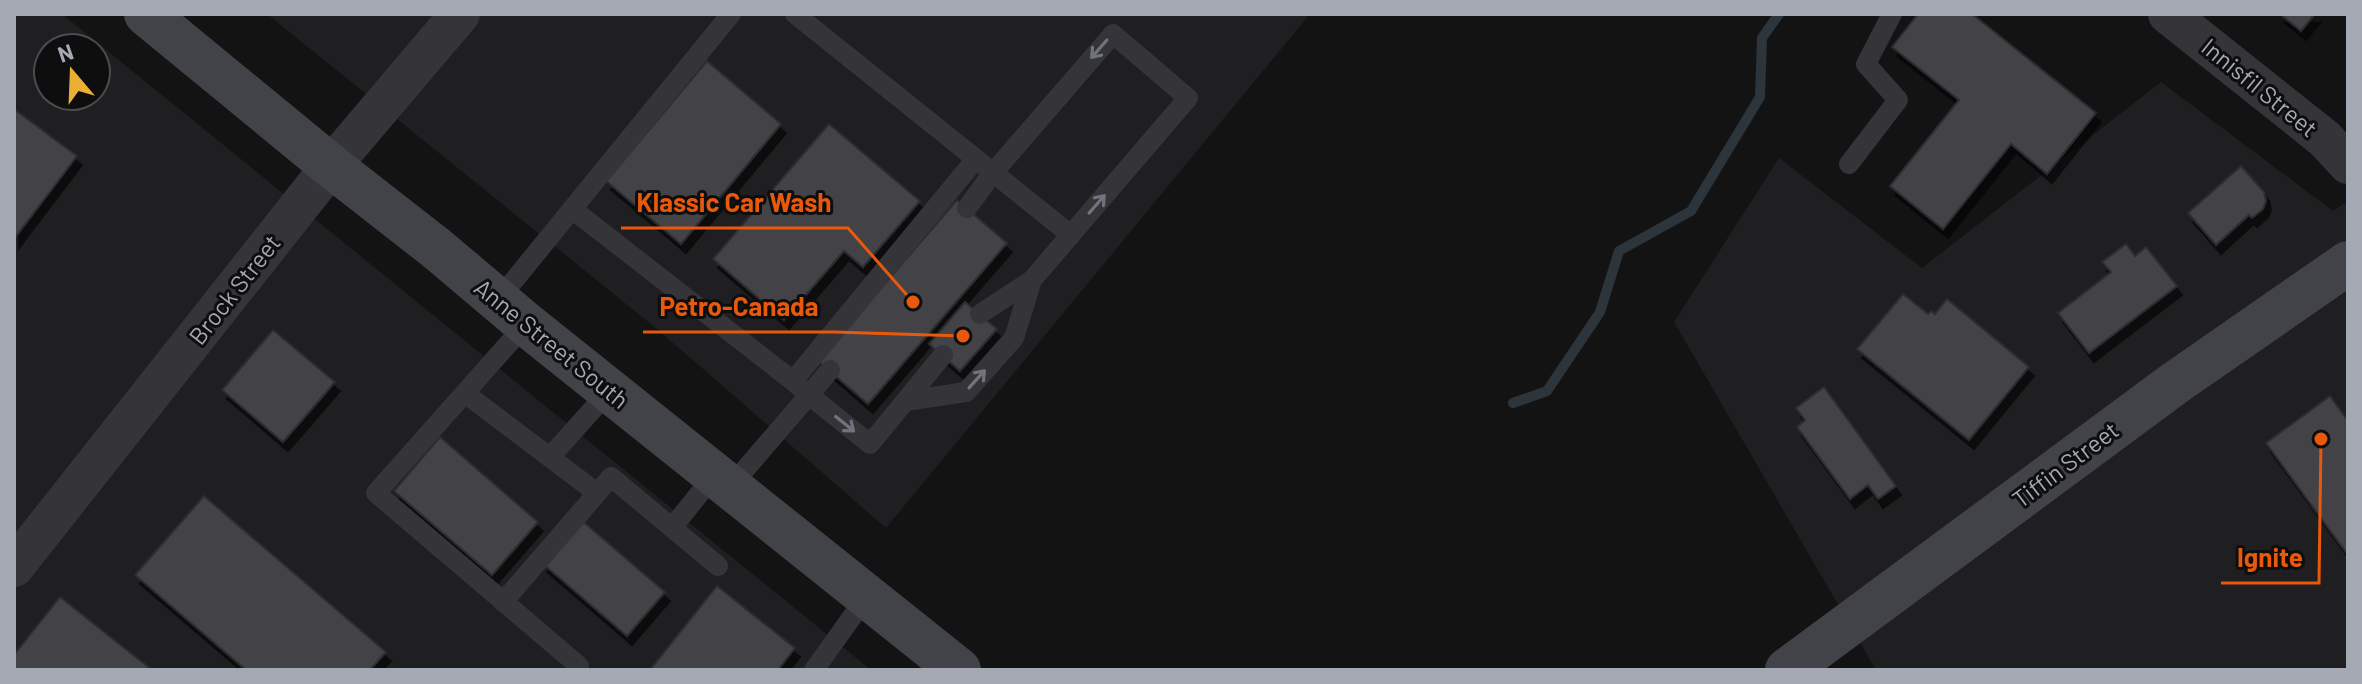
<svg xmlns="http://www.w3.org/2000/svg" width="2362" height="684" font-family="Barlow,sans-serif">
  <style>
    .built { fill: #1f1f21; fill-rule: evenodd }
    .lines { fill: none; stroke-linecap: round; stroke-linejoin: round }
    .stream { stroke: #2c353c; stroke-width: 10 }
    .building { fill: #424347; stroke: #2d2d30; stroke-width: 2; filter: url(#shadow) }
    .lane { stroke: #343439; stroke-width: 20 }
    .street { stroke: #343439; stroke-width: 40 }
    .secondary { stroke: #424349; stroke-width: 44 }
    .oneway { stroke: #72747d }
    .labels { text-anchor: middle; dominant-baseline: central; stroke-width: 6; stroke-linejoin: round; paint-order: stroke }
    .street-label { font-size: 24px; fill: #a5a9b4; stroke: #0e0e0f }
    .leader { fill: none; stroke: #e8590c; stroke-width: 3 }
    .callout-dot { fill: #e8590c; stroke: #0e0e0f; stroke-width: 3 }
    .callout-label { font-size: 26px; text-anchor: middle; font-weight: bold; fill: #e8590c; stroke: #0e0e0f; stroke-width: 6; stroke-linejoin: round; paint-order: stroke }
  </style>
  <defs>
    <filter id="shadow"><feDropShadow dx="5" dy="9" stdDeviation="0" flood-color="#0009"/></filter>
  </defs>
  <rect width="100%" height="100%" fill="#131314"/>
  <path class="built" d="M 14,14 L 62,14 L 871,670 L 14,670 ZM 48,48 L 96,48 L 96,96 L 48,96 Z
    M 267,14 L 1310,14 L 886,528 L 657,329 Z
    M 2161,82 L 2333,211 L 2348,201 L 2348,670 L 1876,670 L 1674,322 L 1779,158 L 1922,268 Z"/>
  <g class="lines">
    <path class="stream" d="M 1513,403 L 1547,391 L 1600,312 L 1619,251 L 1691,211 L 1760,97 L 1762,38 L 1779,14"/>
  </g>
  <path class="building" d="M 1918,14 L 1972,14 L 2096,113 L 2047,174 L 2011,144 L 1943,229 L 1890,186 L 1959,100 L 1892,47 Z
    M 2280,14 L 2315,14 L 2301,31 Z
    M 707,61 L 781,124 L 681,244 L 606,181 Z
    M 14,109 L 77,156 L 14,239 Z
    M 829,124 L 920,201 L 863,267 L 844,251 L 784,320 L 713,259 Z
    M 2241,166 L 2264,192 L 2266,201 L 2263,209 L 2252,218 L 2249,215 L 2216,245 L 2188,213 Z
    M 957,200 L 1007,243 L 868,404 L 818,361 Z
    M 2126,244 L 2135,256 L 2146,247 L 2177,286 L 2089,353 L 2058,313 L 2111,272 L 2102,262 Z
    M 1903,294 L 1928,314 L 1931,311 L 1935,314 L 1947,299 L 2029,367 L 1969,440 L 1857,349 Z
    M 965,302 L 997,329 L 960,371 L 929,344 Z
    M 273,330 L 335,382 L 283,442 L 222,390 Z
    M 1824,387 L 1896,486 L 1878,499 L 1868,485 L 1850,499 L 1797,427 L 1805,420 L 1796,408 Z
    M 2330,396 L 2348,421 L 2348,555 L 2266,443 Z
    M 440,437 L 538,522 L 492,575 L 394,491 Z
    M 204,496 L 386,652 L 370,670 L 246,670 L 135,575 Z
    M 580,519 L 665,592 L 627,636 L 542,563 Z
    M 717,586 L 795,648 L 778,670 L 650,670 Z
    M 60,597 L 152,670 L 14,670 L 14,655 Z"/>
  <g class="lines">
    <path class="lane" d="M 795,14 L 1071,235
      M 1849,164 L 1898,100 L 1866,64 L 1892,14
      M 967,208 L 992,174 L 1113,34 L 1188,98 L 1032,280 L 980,314
      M 572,209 L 793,381
      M 498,300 L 731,14
      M 526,324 L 376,493 L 579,666
      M 830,370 L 809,395 L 870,444 L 943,355
      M 466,394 L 597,493
      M 906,401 L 966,392 L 1014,338 L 1032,280
      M 550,457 L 610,390
      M 730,487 L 809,395 L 793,381 L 975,160
      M 672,528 L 715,474
      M 503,602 L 611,477 L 718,566
      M 814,670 L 867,596"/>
    <path class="street" d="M 2168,14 L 2325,139 L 2348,164
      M 14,567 L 331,166 L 460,14"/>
    <path class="secondary" d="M 146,14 L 331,166 L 436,248 L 526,324 L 959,670
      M 1787,670 L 2175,383 L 2348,263"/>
  </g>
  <defs><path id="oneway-shaft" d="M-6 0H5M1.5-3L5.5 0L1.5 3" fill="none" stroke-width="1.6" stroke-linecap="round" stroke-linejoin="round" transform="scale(2)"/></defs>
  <g class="oneway">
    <use href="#oneway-shaft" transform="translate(1099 49) rotate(131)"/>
    <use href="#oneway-shaft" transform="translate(1097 204) rotate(-49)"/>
    <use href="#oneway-shaft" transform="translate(977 379) rotate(-48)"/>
    <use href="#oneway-shaft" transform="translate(845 424) rotate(39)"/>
  </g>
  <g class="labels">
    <g class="street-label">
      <text transform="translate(2260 87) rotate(39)">Innisfil Street</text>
      <text transform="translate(234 289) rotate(-52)">Brock Street</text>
      <text transform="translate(552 343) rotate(39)">Anne Street South</text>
      <text transform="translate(2065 464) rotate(-37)">Tiffin Street</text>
    </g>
  </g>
  <path class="leader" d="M913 302L848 228H621M963 336L834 332H643M2321 439L2319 583H2221"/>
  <g class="callout-dot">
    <circle cx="913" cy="302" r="8"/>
    <circle cx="963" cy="336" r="8"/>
    <circle cx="2321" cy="439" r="8"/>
  </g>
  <g class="callout-label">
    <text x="734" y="212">Klassic Car Wash</text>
    <text x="739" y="316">Petro-Canada</text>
    <text x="2270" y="567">Ignite</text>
  </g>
  <rect width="2362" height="684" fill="none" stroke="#a5a9b4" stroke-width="32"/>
  <g transform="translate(72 72) rotate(341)"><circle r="38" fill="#0e0e0f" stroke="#4a4c51" stroke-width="2"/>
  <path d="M0-6L14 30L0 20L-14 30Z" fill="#eaaf35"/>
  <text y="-12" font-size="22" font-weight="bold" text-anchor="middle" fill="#a5a9b4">N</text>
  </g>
</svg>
